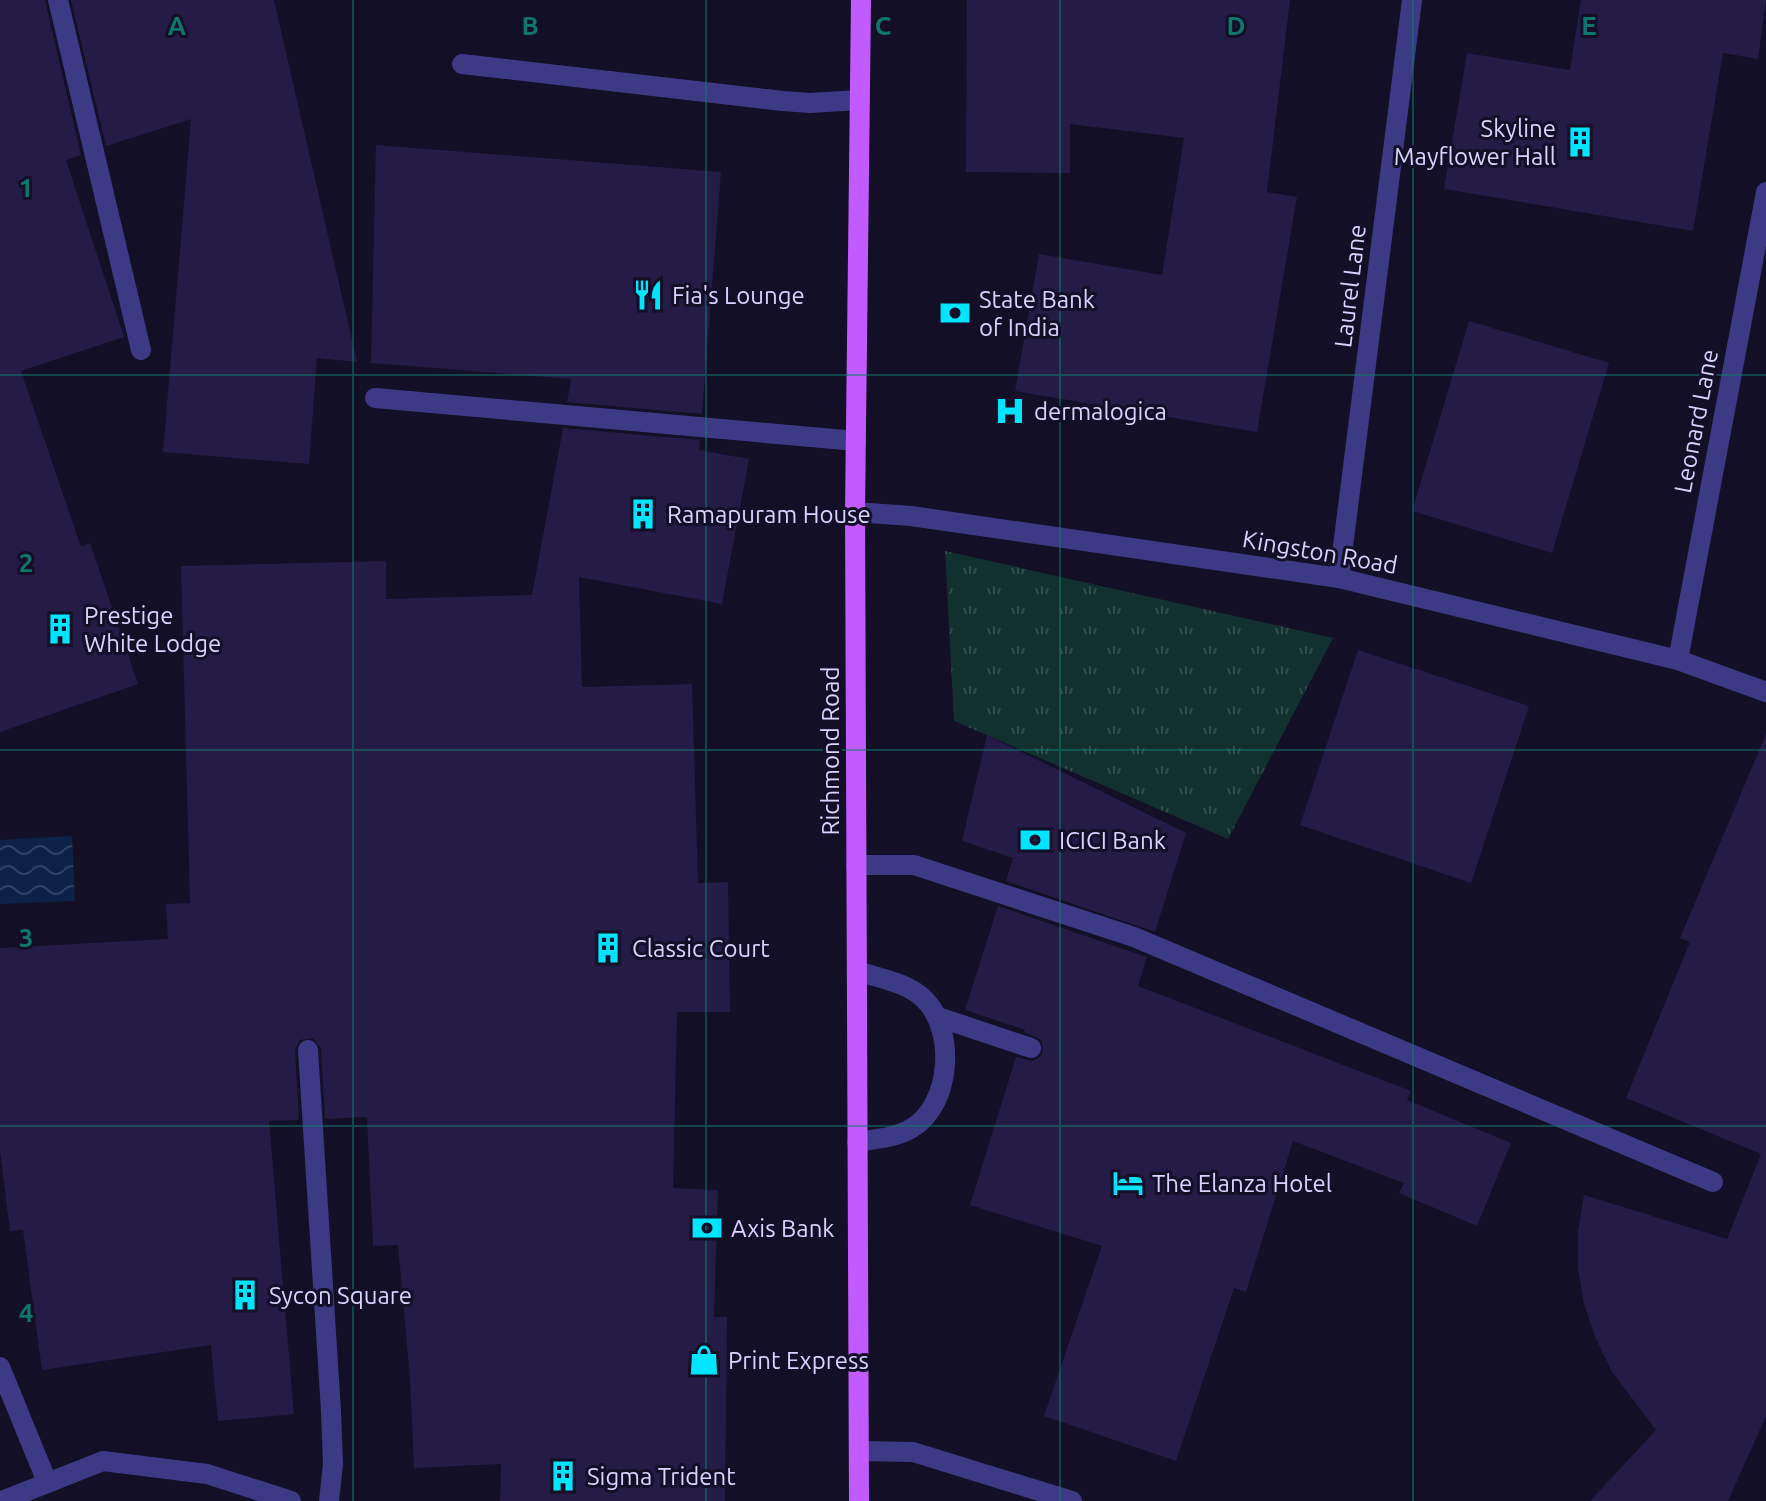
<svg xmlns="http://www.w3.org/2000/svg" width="1766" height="1501" font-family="Ubuntu,sans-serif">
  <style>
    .grass { fill: url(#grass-tufts) }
    .water { fill: url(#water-waves) }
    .building { fill: #241b47 }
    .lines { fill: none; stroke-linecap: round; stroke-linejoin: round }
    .service { stroke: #3d3a85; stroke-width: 20 }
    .minor { stroke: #3d3a85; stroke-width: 20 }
    .tertiary { stroke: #3d3a85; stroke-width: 20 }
    .primary { stroke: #c25bff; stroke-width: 20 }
    .grid { fill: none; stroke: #0f766e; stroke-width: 2; stroke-opacity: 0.55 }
    .labels { text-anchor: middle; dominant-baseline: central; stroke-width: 6; stroke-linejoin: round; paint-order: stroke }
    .poi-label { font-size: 24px; fill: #d9d4ff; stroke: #130f26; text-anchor: start }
    .street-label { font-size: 24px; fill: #d9d4ff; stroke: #130f26 }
    .grid-label { font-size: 26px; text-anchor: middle; font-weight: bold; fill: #0f766e; stroke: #130f26; stroke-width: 6; stroke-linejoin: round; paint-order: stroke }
  </style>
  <defs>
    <pattern id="grass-tufts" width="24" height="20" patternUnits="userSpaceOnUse" patternTransform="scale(2)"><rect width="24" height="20" fill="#12302f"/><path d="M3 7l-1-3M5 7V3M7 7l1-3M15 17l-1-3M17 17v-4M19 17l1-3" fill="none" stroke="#344d4e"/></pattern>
    <pattern id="water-waves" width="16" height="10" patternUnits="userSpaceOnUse" patternTransform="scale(2)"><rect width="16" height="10" fill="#0c2248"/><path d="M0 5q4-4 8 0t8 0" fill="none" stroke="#2f4163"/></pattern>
  </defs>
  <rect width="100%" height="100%" fill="#130f26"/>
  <path class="grass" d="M 945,551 L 1333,638 L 1228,839 L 954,721 Z"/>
  <path class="water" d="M 72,836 L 75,901 L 0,904 L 0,840 Z"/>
  <path class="building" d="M 0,0 L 45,0 L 81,155 L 66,160 L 124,337 L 21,371 L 81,547 L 90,543 L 138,684 L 0,732 Z
    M 71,0 L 274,0 L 357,362 L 317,358 L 309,464 L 163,452 L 191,119 L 106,146 Z
    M 967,0 L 1290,0 L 1267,192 L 1297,197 L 1257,432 L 1015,391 L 1039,254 L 1162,275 L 1184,138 L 1070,124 L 1070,173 L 966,172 Z
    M 1581,0 L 1766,0 L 1758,59 L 1723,53 L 1693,231 L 1444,189 L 1467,53 L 1570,70 Z
    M 376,145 L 721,172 L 702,414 L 567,402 L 571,379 L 371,363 Z
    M 1469,321 L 1609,363 L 1552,553 L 1412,511 Z
    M 563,428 L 700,440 L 699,450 L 749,459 L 722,604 L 579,577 L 582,687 L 692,684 L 698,883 L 728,882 L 730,1012 L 677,1012 L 673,1188 L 718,1190 L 714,1317 L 727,1317 L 725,1501 L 500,1501 L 501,1464 L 414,1468 L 410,1378 L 398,1245 L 373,1246 L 367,1117 L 325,1119 L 321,1049 L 313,1038 L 300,1040 L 295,1050 L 299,1120 L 269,1121 L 294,1414 L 218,1421 L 211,1345 L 42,1370 L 23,1230 L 10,1231 L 0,1152 L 0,948 L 168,939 L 166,904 L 190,903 L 181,566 L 386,561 L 386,599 L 532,595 Z
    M 1358,650 L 1529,706 L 1471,883 L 1300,825 Z
    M 1766,734 L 1766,1416 L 1728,1501 L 1590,1501 L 1656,1430 L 1612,1372 L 1596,1339 L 1584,1304 L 1578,1268 L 1578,1231 L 1584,1195 L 1727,1239 L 1761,1154 L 1626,1098 L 1690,942 L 1680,938 Z
    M 987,735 L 1186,833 L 1155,932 L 1006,881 L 1013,858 L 962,841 Z
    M 998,906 L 1147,957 L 1138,986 L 1411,1091 L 1407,1100 L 1511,1143 L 1477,1226 L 1399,1193 L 1404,1183 L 1293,1141 L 1246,1292 L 1234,1288 L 1176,1461 L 1044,1416 L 1102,1246 L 970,1205 L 1016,1057 L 1033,1061 L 1040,1057 L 1043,1051 L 1041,1040 L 1024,1032 L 1025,1030 L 965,1010 Z"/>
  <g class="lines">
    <path class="service" d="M 58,0 L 141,350
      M 462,64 L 783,101 L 810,103 L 859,100
      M 375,398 L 856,441
      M 857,971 C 879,978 909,983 925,1000 C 956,1031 951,1105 912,1128 C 896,1138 875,1139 857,1142
      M 938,1017 L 1031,1048
      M 859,1451 L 913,1452 L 1072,1501"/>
    <path class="minor" d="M 855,512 L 911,516 L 1339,578 L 1678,660 L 1766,692
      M 1339,578 L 1412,0
      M 1678,660 L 1766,192
      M 856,865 L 914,865 L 1134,937 L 1713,1182
      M 308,1050 L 331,1411 L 333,1464 L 329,1501
      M 0,1367 L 47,1482"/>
    <path class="tertiary" d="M 2,1501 L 103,1461 L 207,1474 L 291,1501"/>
    <path class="primary" d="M 859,1501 L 855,512 L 861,0"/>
  </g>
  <path class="grid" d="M 353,0 L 353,1501M 706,0 L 706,1501M 1060,0 L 1060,1501M 1413,0 L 1413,1501M 0,375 L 1766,375M 0,750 L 1766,750M 0,1126 L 1766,1126"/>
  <defs>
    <g id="building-bare" transform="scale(2.4)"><path d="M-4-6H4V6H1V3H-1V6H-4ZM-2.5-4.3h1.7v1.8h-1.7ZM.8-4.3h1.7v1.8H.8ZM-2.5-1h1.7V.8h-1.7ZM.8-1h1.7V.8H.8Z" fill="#00e5ff" stroke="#130f26" stroke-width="2.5" paint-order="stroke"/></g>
    <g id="restaurant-bare" transform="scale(2.4)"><path d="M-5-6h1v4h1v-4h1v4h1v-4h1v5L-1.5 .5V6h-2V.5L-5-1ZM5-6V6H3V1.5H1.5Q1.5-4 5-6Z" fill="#00e5ff" stroke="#130f26" stroke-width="2.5" paint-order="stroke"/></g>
    <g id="bank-bare" transform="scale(2.4)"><path d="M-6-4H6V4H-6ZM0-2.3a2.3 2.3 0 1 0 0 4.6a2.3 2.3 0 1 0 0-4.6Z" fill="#00e5ff" stroke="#130f26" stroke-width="2.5" paint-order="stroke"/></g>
    <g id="hospital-bare" transform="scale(2.4)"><path d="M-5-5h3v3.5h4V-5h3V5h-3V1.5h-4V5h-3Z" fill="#00e5ff" stroke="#130f26" stroke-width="2.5" paint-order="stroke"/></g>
    <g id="hotel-bare" transform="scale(2.4)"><path d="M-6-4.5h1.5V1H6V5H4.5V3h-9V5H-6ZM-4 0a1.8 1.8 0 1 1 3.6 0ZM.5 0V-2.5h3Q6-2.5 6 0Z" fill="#00e5ff" stroke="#130f26" stroke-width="2.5" paint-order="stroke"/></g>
    <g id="shop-bare" transform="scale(2.4)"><path d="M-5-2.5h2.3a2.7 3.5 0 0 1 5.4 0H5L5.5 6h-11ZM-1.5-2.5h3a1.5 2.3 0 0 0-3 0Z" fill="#00e5ff" stroke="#130f26" stroke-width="2.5" paint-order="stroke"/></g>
  </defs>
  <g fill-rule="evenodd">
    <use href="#building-bare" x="1580" y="142"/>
    <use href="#restaurant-bare" x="648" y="295"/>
    <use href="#bank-bare" x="955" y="313"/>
    <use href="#hospital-bare" x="1010" y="411"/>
    <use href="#building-bare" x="643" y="514"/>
    <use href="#building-bare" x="60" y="629"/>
    <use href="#bank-bare" x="1035" y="840"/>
    <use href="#building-bare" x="608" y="948"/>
    <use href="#hotel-bare" x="1128" y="1183"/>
    <use href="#bank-bare" x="707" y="1228"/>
    <use href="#building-bare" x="245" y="1295"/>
    <use href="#shop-bare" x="704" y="1360"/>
    <use href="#building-bare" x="563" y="1476"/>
  </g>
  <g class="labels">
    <g class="poi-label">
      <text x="1556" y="128" text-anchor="end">Skyline<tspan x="1556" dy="28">Mayflower Hall</tspan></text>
      <text x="672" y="295">Fia's Lounge</text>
      <text x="979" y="299">State Bank<tspan x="979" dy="28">of India</tspan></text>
      <text x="1034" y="411">dermalogica</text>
      <text x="667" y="514">Ramapuram House</text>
      <text x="84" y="615">Prestige<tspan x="84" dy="28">White Lodge</tspan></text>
      <text x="1059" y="840">ICICI Bank</text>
      <text x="632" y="948">Classic Court</text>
      <text x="1152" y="1183">The Elanza Hotel</text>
      <text x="731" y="1228">Axis Bank</text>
      <text x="269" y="1295">Sycon Square</text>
      <text x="728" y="1360">Print Express</text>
      <text x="587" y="1476">Sigma Trident</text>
    </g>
    <g class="street-label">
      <text transform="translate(1350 286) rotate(-83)">Laurel Lane</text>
      <text transform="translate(1696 421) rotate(-79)">Leonard Lane</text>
      <text transform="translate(1320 552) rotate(10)">Kingston Road</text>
      <text transform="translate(830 751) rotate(-90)">Richmond Road</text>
    </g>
  </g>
  <g class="grid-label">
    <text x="177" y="35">A</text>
    <text x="530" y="35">B</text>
    <text x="883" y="35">C</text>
    <text x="1236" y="35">D</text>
    <text x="1589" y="35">E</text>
    <text x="26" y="197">1</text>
    <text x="26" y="572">2</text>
    <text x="26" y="947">3</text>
    <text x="26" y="1322">4</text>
  </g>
</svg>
